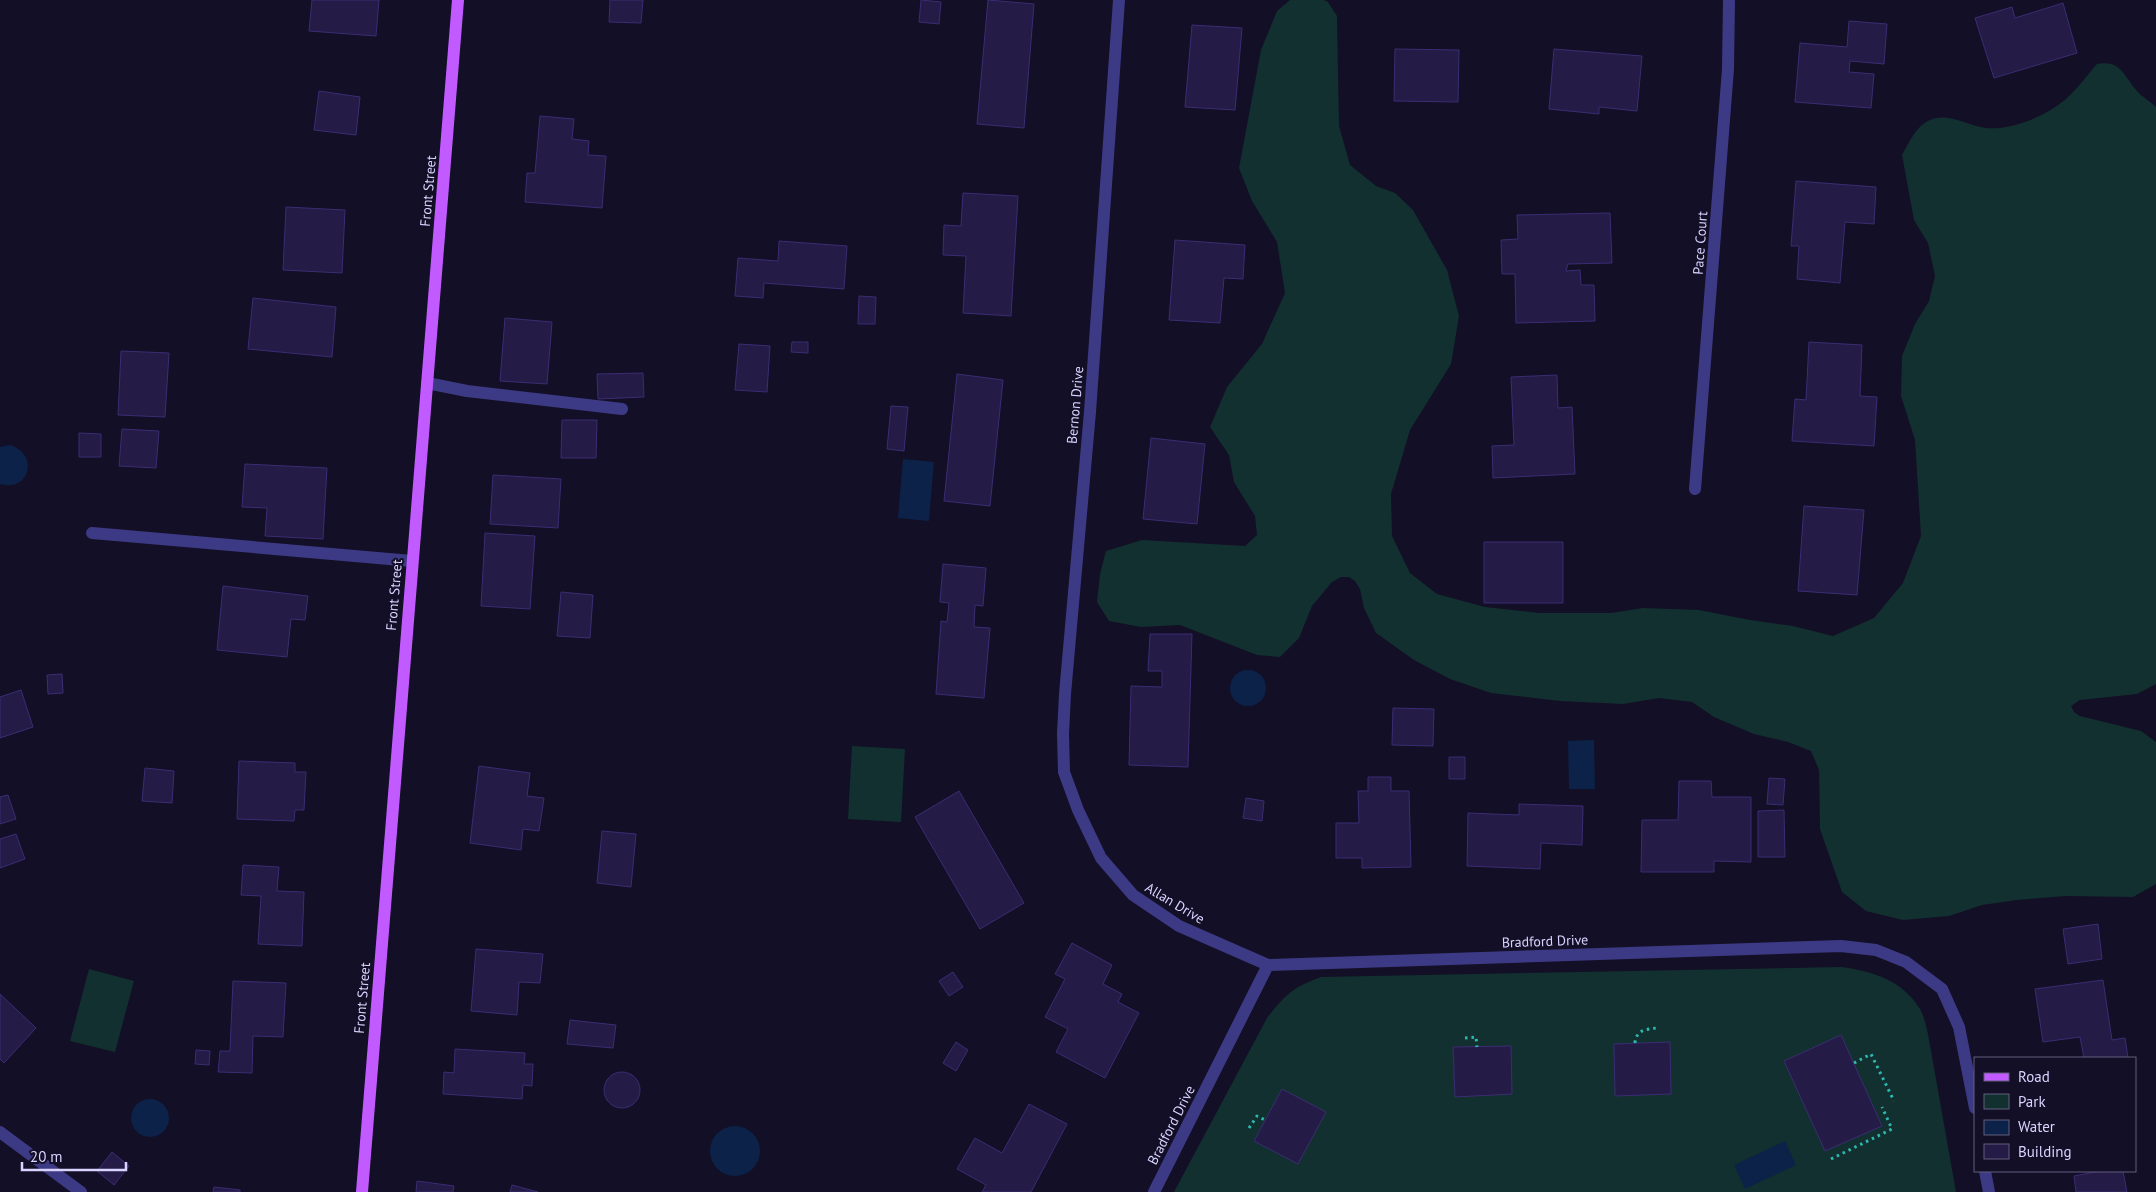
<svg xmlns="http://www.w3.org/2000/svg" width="2156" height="1192" font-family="'PT Sans',sans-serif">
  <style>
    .green { fill: #12302f }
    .water { fill: #0c2248 }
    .building { fill: #241b47; stroke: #3b2d73 }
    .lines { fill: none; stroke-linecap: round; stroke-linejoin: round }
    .path { stroke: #2fb8b0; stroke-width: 3; stroke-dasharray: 2.5 4; stroke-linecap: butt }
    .minor { stroke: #3d3a85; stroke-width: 12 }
    .major { stroke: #c25bff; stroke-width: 12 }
    .labels { text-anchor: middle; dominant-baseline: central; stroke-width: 4; stroke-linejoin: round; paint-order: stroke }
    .street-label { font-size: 14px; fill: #d9d4ff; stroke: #130f26 }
  </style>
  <rect width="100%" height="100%" fill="#130f26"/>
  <path class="green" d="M 1290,0 L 1324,0 L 1328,2 L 1337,16 L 1339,126 L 1350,165 L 1376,186 L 1395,193 L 1413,210 L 1447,270 L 1459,316 L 1451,364 L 1410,430 L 1391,494 L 1392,536 L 1410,573 L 1437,594 L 1485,607 L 1539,613 L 1611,613 L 1643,608 L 1699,610 L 1750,620 L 1793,626 L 1833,636 L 1874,618 L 1903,583 L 1921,536 L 1915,440 L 1901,396 L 1902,356 L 1915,324 L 1929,301 L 1935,276 L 1928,243 L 1914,220 L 1902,155 C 1909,143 1916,126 1930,120 C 1949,112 1968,126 1986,128 C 2013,131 2054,113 2072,93 C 2081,84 2089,73 2097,64 C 2121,60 2123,75 2137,91 C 2142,97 2150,101 2156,107 L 2156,684 L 2137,694 L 2080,700 L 2071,706 L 2074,712 L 2080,716 L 2141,731 L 2156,742 L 2156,884 L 2133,897 L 2066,896 L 2017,900 L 1982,905 L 1949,916 L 1903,920 L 1866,911 L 1842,892 L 1820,829 L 1819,770 L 1811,751 L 1788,742 L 1754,734 L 1714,717 L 1692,702 L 1659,698 L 1623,704 L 1560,701 L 1491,693 L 1450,679 L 1414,660 L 1376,633 L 1364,608 L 1360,589 L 1355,581 L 1349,577 L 1341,577 L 1332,582 L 1312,606 L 1299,638 L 1280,657 L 1257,655 L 1180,625 L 1141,627 L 1109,621 L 1097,602 L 1100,574 L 1106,551 L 1142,540 L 1245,546 L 1257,535 L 1255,516 L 1234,482 L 1229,455 L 1210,427 L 1227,387 L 1262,344 L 1285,293 L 1277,242 L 1252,201 L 1239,168 L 1261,50 L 1277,11 Z
    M 852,746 L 905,749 L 901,822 L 848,819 Z
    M 1841,967 C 1873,971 1902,980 1920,1009 C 1924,1016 1926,1026 1928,1034 L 1956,1192 L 1174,1192 L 1267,1018 C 1285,995 1293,987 1321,977 Z
    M 89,969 L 134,981 L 115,1052 L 70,1041 Z"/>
  <path class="water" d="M 10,445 C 41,455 28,493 0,484 L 0,447 Z
    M 903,459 L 934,462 L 929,521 L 898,518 Z
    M1230 688a18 18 0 1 1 36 0a18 18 0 1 1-36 0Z
    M 1594,740 L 1595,789 L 1569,789 L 1568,741 Z
    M131 1118a19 19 0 1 1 38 0a19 19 0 1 1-38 0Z
    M710 1151a25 25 0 1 1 50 0a25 25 0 1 1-50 0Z
    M 1785,1141 L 1796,1165 L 1745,1189 L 1734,1165 Z"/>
  <path class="building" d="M 312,0 L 379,0 L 376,36 L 309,31 Z
    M 610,0 L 643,0 L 641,23 L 609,22 Z
    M 921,0 L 941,2 L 939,24 L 919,22 Z
    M 988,0 L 1034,4 L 1024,128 L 977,124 Z
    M 2063,3 L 2077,53 L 1994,78 L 1975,18 L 2012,7 L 2015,18 Z
    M 1849,21 L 1887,24 L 1884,64 L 1850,61 L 1849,72 L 1874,74 L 1871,108 L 1795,102 L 1800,43 L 1847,47 Z
    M 1192,25 L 1242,28 L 1235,110 L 1185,107 Z
    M 1395,49 L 1459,50 L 1458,102 L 1394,101 Z
    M 1554,49 L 1642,56 L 1637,111 L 1599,107 L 1599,114 L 1549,109 Z
    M 319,91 L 360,97 L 356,135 L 314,130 Z
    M 540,116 L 574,119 L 572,139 L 589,141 L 588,155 L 606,156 L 602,208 L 525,202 L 527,173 L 535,173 Z
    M 1796,181 L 1876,187 L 1874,224 L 1845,222 L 1840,283 L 1797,279 L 1799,246 L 1791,246 Z
    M 963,193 L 1018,196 L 1011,316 L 963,313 L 966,256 L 943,255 L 944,225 L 961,226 Z
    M 286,207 L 345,210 L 342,273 L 283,270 Z
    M 1610,213 L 1612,263 L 1568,264 L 1566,271 L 1580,270 L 1581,285 L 1594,285 L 1595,321 L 1516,323 L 1515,274 L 1502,274 L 1501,240 L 1518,239 L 1517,215 Z
    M 1175,240 L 1245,245 L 1243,279 L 1224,278 L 1220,323 L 1169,320 Z
    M 779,241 L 847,246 L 844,289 L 764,283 L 763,298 L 735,296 L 738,258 L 778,261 Z
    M 859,296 L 876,297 L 875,324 L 858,324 Z
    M 253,298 L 336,307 L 332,357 L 248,349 Z
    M 505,318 L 552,322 L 547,384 L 500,381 Z
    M 792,342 L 808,342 L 808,353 L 791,352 Z
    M 1809,342 L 1862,345 L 1860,396 L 1877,397 L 1874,446 L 1792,441 L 1795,399 L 1806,400 Z
    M 739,344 L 770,346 L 767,392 L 735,390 Z
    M 121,351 L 169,353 L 165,417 L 118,415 Z
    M 643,373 L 644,397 L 598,399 L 597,374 Z
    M 957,374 L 1003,380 L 990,506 L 944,501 Z
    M 1557,375 L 1558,408 L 1572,407 L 1575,474 L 1493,478 L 1492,446 L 1514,445 L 1511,377 Z
    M 891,406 L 908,407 L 904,451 L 887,449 Z
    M 562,420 L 597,420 L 596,458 L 561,458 Z
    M 122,429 L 159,431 L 156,468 L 119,466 Z
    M 79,433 L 101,434 L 101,457 L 79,457 Z
    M 1151,438 L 1205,444 L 1197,524 L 1143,519 Z
    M 245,464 L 327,468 L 323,539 L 265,536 L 267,508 L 242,507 Z
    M 493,475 L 561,479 L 558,528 L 490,524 Z
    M 1804,506 L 1864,510 L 1857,595 L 1798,591 Z
    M 485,533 L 535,536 L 530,609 L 481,606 Z
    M 1484,542 L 1563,542 L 1563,603 L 1484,603 Z
    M 943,564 L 986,568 L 983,606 L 975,605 L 974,627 L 990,628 L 984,698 L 936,694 L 941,621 L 947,622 L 949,603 L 940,602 Z
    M 223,586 L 308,596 L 305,620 L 291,619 L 287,657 L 217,650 Z
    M 561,592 L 593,595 L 590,638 L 557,636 Z
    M 1150,634 L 1192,634 L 1188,767 L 1129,765 L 1131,686 L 1162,687 L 1162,671 L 1148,671 Z
    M 62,674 L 63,693 L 48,694 L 47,675 Z
    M 21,690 L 33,727 L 0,738 L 0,697 Z
    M 1393,708 L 1434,709 L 1433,746 L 1392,745 Z
    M 1449,757 L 1465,757 L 1465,779 L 1449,779 Z
    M 239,761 L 295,763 L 295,772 L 306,772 L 304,810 L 295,810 L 294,821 L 237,819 Z
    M 479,766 L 530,773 L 527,796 L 544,798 L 539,831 L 523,829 L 521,850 L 470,843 Z
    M 145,768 L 174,771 L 172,803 L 142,801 Z
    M 1368,777 L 1391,777 L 1391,791 L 1409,791 L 1411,867 L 1362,868 L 1362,858 L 1336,858 L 1336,823 L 1359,823 L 1358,791 L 1368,791 Z
    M 1769,778 L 1785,779 L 1783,805 L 1767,804 Z
    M 1679,781 L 1711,781 L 1712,797 L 1751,797 L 1751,862 L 1714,861 L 1714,872 L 1641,872 L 1642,820 L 1678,820 Z
    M 959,791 L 1024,903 L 980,929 L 915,817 Z
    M 8,795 L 16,819 L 0,824 L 0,797 Z
    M 1246,798 L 1264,801 L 1262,821 L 1243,818 Z
    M 1519,804 L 1583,806 L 1582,845 L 1541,843 L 1540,869 L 1467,866 L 1468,813 L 1519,815 Z
    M 1784,810 L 1785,857 L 1758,857 L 1758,811 Z
    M 602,831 L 636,834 L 631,887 L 597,883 Z
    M 16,834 L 25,859 L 0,868 L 0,839 Z
    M 243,865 L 279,867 L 277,891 L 304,892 L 302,946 L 258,944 L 261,896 L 241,895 Z
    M 2098,924 L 2102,959 L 2068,964 L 2063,929 Z
    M 1072,943 L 1112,965 L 1103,984 L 1122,994 L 1118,1002 L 1139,1013 L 1105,1078 L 1056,1052 L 1068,1029 L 1045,1017 L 1065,979 L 1055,974 Z
    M 476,949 L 543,954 L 540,983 L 519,982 L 517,1015 L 471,1011 Z
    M 953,972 L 963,987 L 949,996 L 939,981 Z
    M 2103,980 L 2112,1040 L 2125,1038 L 2128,1058 L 2084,1058 L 2080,1037 L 2043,1042 L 2035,989 Z
    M 233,981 L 286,983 L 283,1037 L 253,1036 L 252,1073 L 218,1072 L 220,1051 L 230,1051 Z
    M 0,994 L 36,1028 L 4,1063 L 0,1059 Z
    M 570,1020 L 616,1025 L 613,1048 L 567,1044 Z
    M 1841,1035 L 1882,1126 L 1825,1151 L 1784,1061 Z
    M 956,1042 L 968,1050 L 956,1071 L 943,1063 Z
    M 1670,1042 L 1671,1094 L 1615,1096 L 1614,1044 Z
    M 1511,1046 L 1512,1094 L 1455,1097 L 1453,1047 Z
    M 455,1049 L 525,1053 L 524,1064 L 533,1064 L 532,1086 L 523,1085 L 522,1099 L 443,1094 L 444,1072 L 454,1073 Z
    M 196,1050 L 210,1051 L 209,1065 L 195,1064 Z
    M604 1090a18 18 0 1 1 36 0a18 18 0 1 1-36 0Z
    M 1282,1089 L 1326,1112 L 1298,1164 L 1254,1141 Z
    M 1029,1104 L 1067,1124 L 1031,1192 L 982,1192 L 986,1185 L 957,1169 L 975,1138 L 1002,1153 Z
    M 112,1152 L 129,1166 L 114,1185 L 97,1171 Z
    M 2100,1171 L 2123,1171 L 2127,1192 L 2076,1192 L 2074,1176 Z
    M 417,1181 L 454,1186 L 453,1192 L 416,1192 Z
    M 512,1185 L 538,1192 L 510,1192 Z
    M 214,1187 L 240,1190 L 240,1192 L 213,1192 Z"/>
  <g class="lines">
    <path class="path" d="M 1465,1038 L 1476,1037 L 1477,1047
      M 1635,1043 C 1636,1030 1646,1029 1657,1028
      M 1854,1063 L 1871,1054 L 1894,1101
      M 1249,1128 L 1257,1116 L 1265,1120
      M 1831,1159 L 1892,1129 L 1882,1107"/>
    <path class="minor" d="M 1119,0 L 1090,412 L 1065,694 L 1063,734 L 1064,772 L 1078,810 L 1101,858 L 1133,895 L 1179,926 L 1268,965
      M 427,383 L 467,391 L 622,409
      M 1695,489 L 1728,69 L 1729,0
      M 92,533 L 412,561
      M 0,1132 L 81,1192
      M 1985,1171 L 1989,1192
      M 1154,1192 L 1268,965 L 1841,946 L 1876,950 L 1906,962 L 1942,989 L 1959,1027 L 1975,1108"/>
    <path class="major" d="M 362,1192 L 458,0"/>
  </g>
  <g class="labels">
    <g class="street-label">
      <text transform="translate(428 191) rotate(-85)">Front Street</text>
      <text transform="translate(1700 243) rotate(-86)">Pace Court</text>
      <text transform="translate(1075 405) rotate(-85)">Bernon Drive</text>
      <text transform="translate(394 595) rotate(-85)">Front Street</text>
      <text transform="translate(1175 903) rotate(31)">Allan Drive</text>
      <text transform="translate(1545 941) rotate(-2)">Bradford Drive</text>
      <text transform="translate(362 998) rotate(-85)">Front Street</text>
      <text transform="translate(1171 1125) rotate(-63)">Bradford Drive</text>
    </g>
  </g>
  <rect x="1974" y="1057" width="162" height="115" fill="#130f26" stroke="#625e7d"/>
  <rect x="1984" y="1073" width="25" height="8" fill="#c25bff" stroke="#625e7d"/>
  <text x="2018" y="1082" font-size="15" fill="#d9d4ff">Road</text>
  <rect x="1984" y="1094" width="25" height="15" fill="#12302f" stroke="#625e7d"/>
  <text x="2018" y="1107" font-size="15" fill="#d9d4ff">Park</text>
  <rect x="1984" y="1120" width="25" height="15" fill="#0c2248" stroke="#625e7d"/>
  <text x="2018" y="1132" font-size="15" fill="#d9d4ff">Water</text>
  <rect x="1984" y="1144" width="25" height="15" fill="#241b47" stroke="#625e7d"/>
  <text x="2018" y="1157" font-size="15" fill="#d9d4ff">Building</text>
  <path d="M22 1162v8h104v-8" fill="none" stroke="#d9d4ff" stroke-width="2.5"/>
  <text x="30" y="1162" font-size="15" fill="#d9d4ff" stroke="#130f26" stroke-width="4" paint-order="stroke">20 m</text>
</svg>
